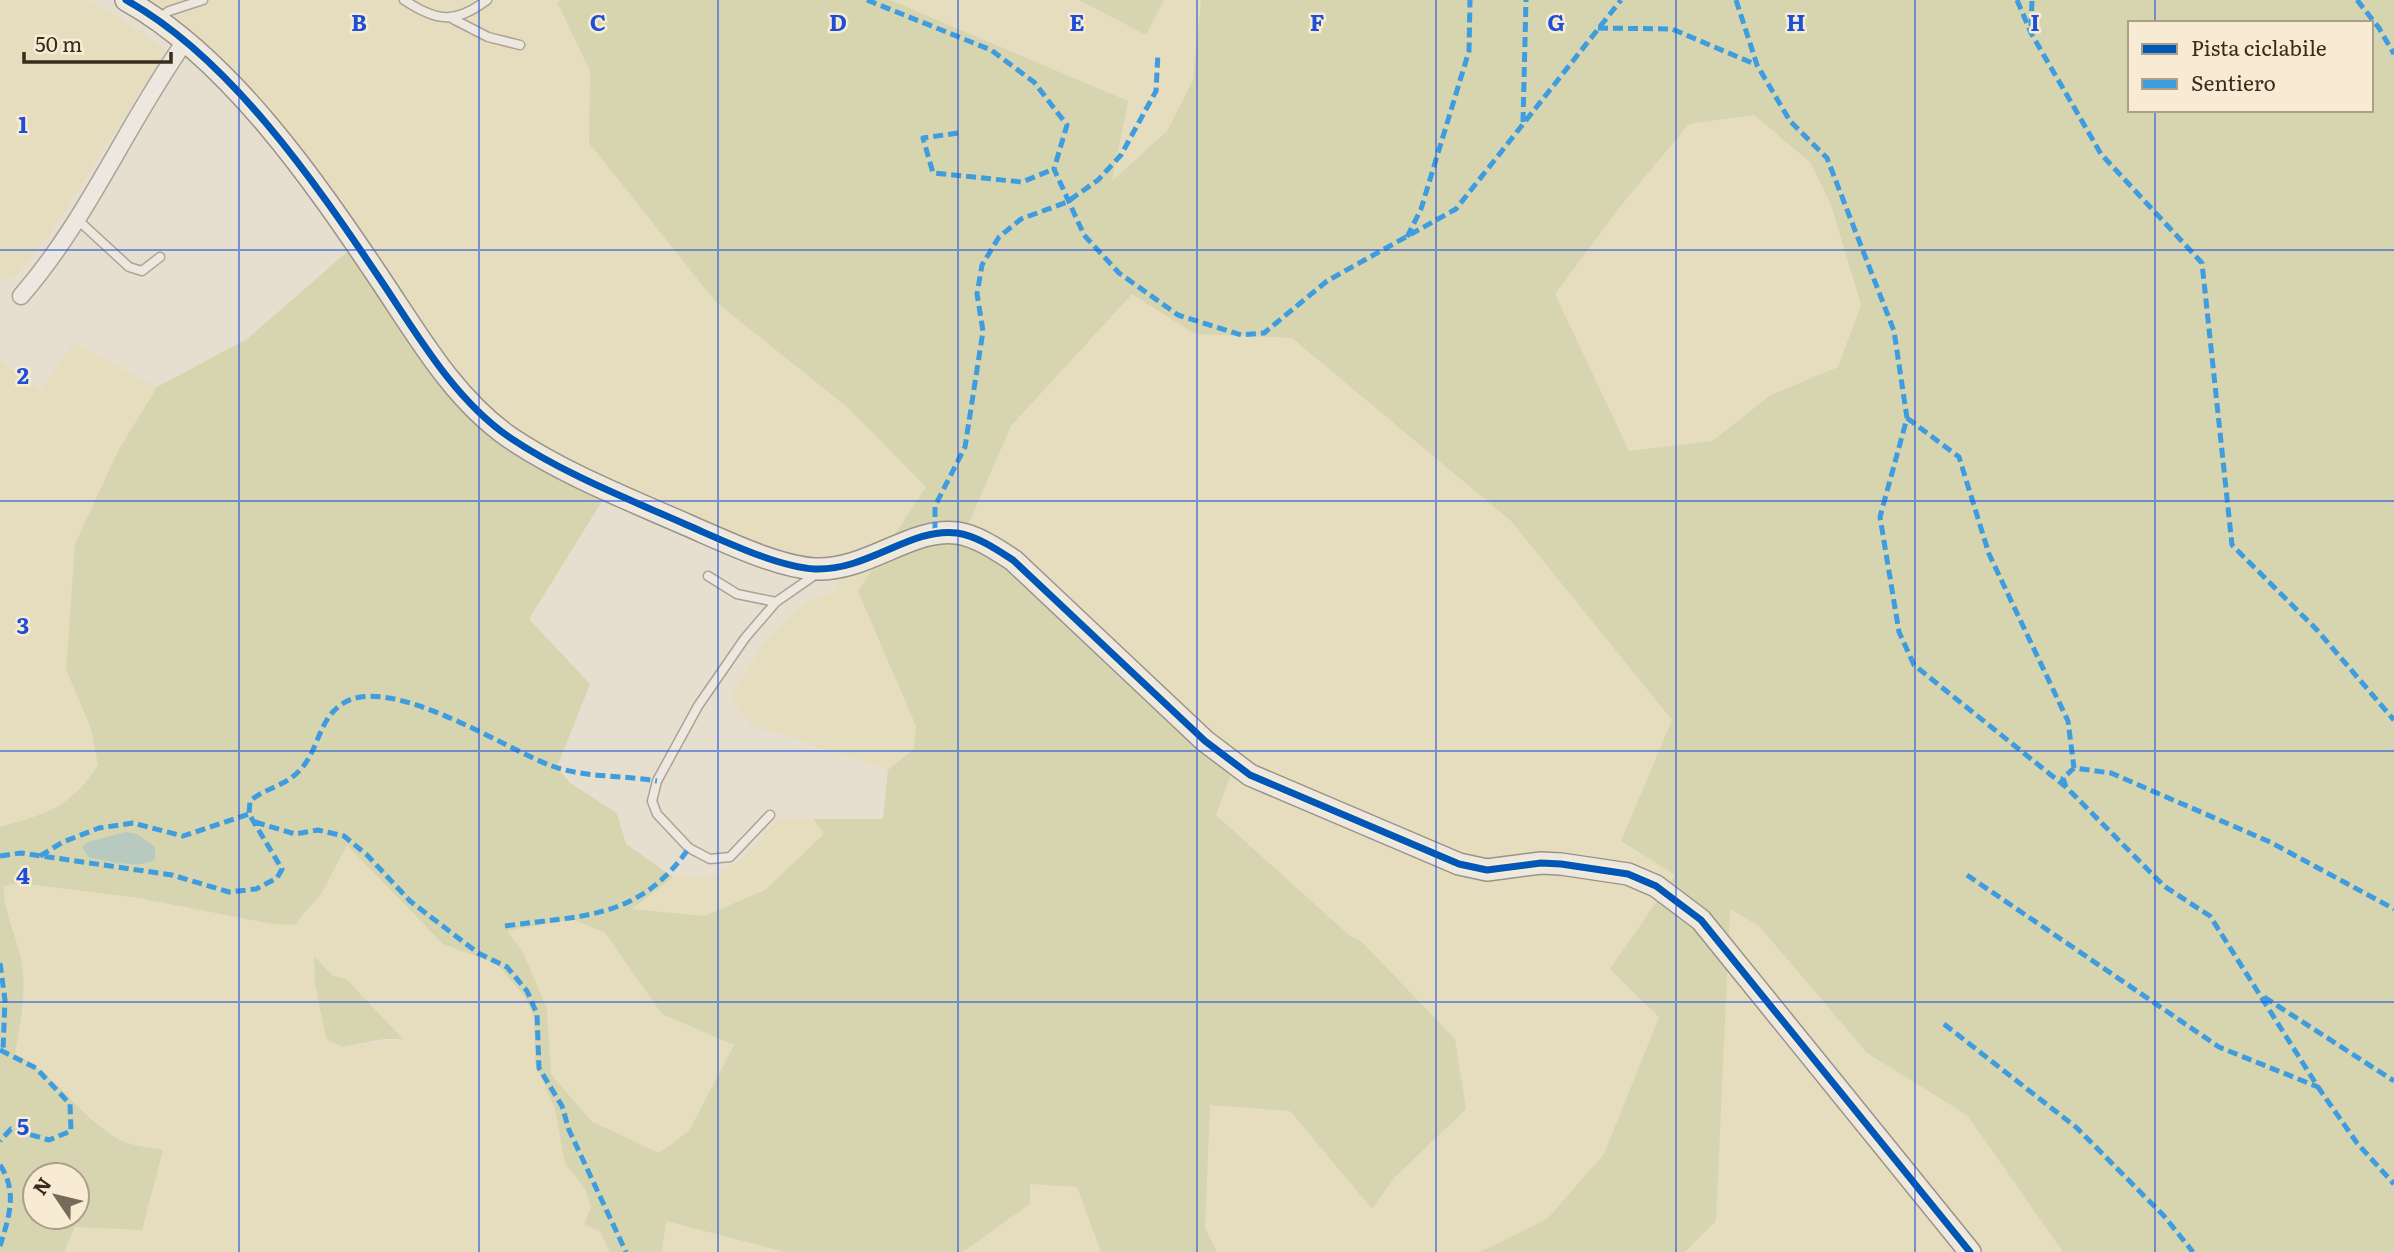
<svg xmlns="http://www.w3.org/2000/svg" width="2394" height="1252" font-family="Literata,serif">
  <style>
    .farmland { fill: #e6ddbe; fill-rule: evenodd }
    .green { fill: #d6d5af; fill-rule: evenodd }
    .water { fill: #b8cac0 }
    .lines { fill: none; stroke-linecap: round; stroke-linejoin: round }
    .lane-casing { stroke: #aba396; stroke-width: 11 }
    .street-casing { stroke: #aba396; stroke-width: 19 }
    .secondary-casing { stroke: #9b9286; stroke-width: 24 }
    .lane { stroke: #ede8df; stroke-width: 8 }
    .street { stroke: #ede8df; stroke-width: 16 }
    .secondary { stroke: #ede8df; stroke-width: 21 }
    .quiet { stroke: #3e9cdf; stroke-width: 5; stroke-dasharray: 10 5; stroke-linecap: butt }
    .cycleway-casing { stroke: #f7ecd3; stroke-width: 11 }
    .cycleway { stroke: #0057b8; stroke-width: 7 }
    .grid { fill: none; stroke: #1d4ed8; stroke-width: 2; stroke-opacity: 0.55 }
    .grid-label { font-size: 23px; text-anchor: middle; font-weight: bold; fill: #1d4ed8; stroke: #f7ecd3; stroke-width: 5; stroke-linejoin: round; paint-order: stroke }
  </style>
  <rect width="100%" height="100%" fill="#e6dece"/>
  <path class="farmland" d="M 0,0 L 87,0 L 120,18 L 166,51 L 52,231 L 16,276 L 0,281 Z
    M 148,0 L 564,0 L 558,3 L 590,71 L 589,143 L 715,301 L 847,407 L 926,487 L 858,591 L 916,726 L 914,749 L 888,770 L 751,725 L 731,696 L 765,642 L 804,604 L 839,589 L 830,560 L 807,563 L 756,547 L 615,481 L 604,498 L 440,373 L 347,252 L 362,239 Z
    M 890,0 L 1079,0 L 1146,35 L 1164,0 L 1201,0 L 1194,80 L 1167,131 L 1112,182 L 1128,101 Z
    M 1754,115 L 1810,162 L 1831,205 L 1861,305 L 1838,367 L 1770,395 L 1712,441 L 1629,451 L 1554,293 L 1623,203 L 1689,124 Z
    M 1132,294 L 1195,334 L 1292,338 L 1511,521 L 1672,720 L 1621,841 L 1675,875 L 1610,969 L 1659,1016 L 1604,1154 L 1548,1218 L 1480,1252 L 1217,1252 L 1205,1228 L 1209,1105 L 1290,1111 L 1372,1208 L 1394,1178 L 1466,1109 L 1361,941 L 1349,935 L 1216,814 L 966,527 L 1011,426 Z
    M 74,343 L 157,387 L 119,449 L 75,544 L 66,669 L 91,729 L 98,765 L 82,791 L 45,814 L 0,827 L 0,359 L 40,391 Z
    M 775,819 L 813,819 L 824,834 L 765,890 L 704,917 L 631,909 L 673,877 L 710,878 L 738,862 L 760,841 Z
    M 347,845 L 443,944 L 497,964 L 525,997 L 534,1016 L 535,1063 L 555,1109 L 565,1163 L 585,1188 L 610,1252 L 64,1252 L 123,1141 L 89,1120 L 38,1066 L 14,1054 L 26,1003 L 19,953 L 3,902 L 4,886 L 18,883 L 138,898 L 273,924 L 294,925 L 321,894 ZM 314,957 L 333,976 L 346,979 L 402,1039 L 342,1047 Z
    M 1729,908 L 1759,926 L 1867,1053 L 1967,1115 L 2063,1252 L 1685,1252 L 1716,1221 Z
    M 573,919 L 605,933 L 662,1014 L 734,1044 L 689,1131 L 659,1153 L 591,1121 L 551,1073 L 547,1009 L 506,930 Z
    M 1029,1184 L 1077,1187 L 1101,1252 L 963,1252 L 1030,1204 Z
    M 665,1220 L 785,1252 L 662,1252 Z"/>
  <path class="green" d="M 564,0 L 890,0 L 1128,101 L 1112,181 L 1167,131 L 1193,80 L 1201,0 L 2394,0 L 2394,1252 L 2063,1252 L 1967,1115 L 1867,1053 L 1759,926 L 1730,909 L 1716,1221 L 1685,1252 L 1480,1252 L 1548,1218 L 1604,1154 L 1659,1017 L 1610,969 L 1675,875 L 1621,841 L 1672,720 L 1511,521 L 1292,338 L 1195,334 L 1132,294 L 1011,426 L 967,527 L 1233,769 L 1216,815 L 1349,935 L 1361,941 L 1455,1039 L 1466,1109 L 1394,1178 L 1372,1209 L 1290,1111 L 1210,1105 L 1205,1228 L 1217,1252 L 1101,1252 L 1077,1187 L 1030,1184 L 1030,1204 L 963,1252 L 785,1252 L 666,1221 L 662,1252 L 610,1252 L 600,1232 L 584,1224 L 591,1208 L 585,1188 L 565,1164 L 555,1109 L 535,1063 L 534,1017 L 525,997 L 497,964 L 443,944 L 347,845 L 321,894 L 294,925 L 273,924 L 138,898 L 19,883 L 4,886 C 3,909 13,928 19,950 C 28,986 22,1018 15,1054 C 59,1075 77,1116 120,1140 C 132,1146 149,1147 163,1150 L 142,1230 L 75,1227 L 64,1252 L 0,1252 L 0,827 C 47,814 71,807 98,765 L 91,729 L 66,669 L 75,544 L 119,449 L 157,387 L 247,339 L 347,252 L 440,373 L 604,498 L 529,619 L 590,684 L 557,767 L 570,783 L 617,813 L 626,844 L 673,877 L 632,909 L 704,916 L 765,890 L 824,834 L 813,819 L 883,819 L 888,770 L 914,749 L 916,726 L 858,591 L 926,487 L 847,407 L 715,301 L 589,143 L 590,71 L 557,2 ZM 2130,23 L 2371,23 L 2371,110 L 2130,110 ZM 1754,115 L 1810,162 L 1831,205 L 1861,305 L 1838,367 L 1771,395 L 1712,441 L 1629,451 L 1555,294 L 1623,203 L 1689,124 ZM 573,919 L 605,933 L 662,1014 L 734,1045 L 689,1131 L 659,1153 L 591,1121 L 551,1074 L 547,1009 L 523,952 L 507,931 ZM 35,1175 L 77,1175 L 77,1217 L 35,1217 Z
    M 1079,0 L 1164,0 L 1146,35 Z
    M 314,956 L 333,976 L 346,979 L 403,1039 L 384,1039 L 342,1047 L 326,1039 L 315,983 Z"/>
  <path class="water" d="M 126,832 L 137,834 L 155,847 L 155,859 C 140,871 106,860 88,857 L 82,847 L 88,842 Z"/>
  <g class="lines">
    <g class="lane-casing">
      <path id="lane" d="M 404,0 C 437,22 455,24 487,0
        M 158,19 L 169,11 L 203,0
        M 453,19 L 488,37 L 520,45
        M 78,220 L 129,267 L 142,271 L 160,257
        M 708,576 L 737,594 L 776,602
        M 770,815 L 730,857 L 710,859 L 689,848 L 657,814 L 652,801 L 657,781 L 698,706 L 745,638 L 776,602 L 812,577 L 813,572"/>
    </g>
    <g class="street-casing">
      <path id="street" d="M 21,296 C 88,219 127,123 186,40"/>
    </g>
    <g class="secondary-casing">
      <path id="secondary" d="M 126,0 C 229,57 315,182 380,279 C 417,334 453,398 509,437 C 564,474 626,498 687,525 C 722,540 777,567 815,569 C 868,571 911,527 957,533 C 977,536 996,549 1013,560 L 1205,741 L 1250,775 L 1459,864 L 1487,870 L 1541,863 L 1561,864 L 1628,874 L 1656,886 L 1701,920 L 1970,1252"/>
    </g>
    <use href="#lane" class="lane"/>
    <use href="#street" class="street"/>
    <use href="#secondary" class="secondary"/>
    <path class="quiet" d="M 867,0 L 991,50 L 1034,82 L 1067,125 L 1054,169 L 1084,235 L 1119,273 L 1178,315 L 1241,335 L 1264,333 L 1327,281 L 1456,209 L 1621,0
      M 1736,0 L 1757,65 L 1790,121 L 1827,158 L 1894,331 L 1907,418 L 1880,517 L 1899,632 L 1914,665 L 2066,787 L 2164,886 L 2210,916 L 2318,1087 L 2357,1143 L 2394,1184
      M 2017,0 L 2031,33 L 2101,154 L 2202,263 L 2232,545 L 2317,630 L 2394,720
      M 2357,0 L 2379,28 L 2394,54
      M 2031,26 L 2032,0
      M 1598,28 L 1672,29 L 1757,65
      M 1523,122 L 1526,0
      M 958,133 L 923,138 L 933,173 L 1022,182 L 1054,169
      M 1407,237 L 1421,209 L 1469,51 L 1470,0
      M 1907,418 L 1959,457 L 1989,554 L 2068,721 L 2074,768
      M 935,532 L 935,506 L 965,447 L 983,331 L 977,294 L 982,265 L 999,237 L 1021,219 L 1067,202 L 1098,180 L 1121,155 L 1156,91 L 1158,53
      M 2066,787 L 2063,778 L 2074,768 L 2111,773 L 2270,842 L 2394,909
      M 255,822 L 295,834 L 318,830 L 344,836 L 367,855 L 410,901 L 478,953 L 507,967 L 527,991 L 537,1014 L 539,1068 L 562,1106 L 569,1130 L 626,1252
      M 0,856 L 21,853 L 172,875 L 229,892 L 256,889 L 277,878 L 282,869 L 249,814 L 250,801 C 265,788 286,786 300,770 C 319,750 318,720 342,704 C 389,672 505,749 552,766 C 585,778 623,775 657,781
      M 40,856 L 63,842 L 99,828 L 133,823 L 183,836 L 249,814
      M 1967,875 L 2219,1047 L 2318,1087
      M 505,926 C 583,915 639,920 689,848
      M 0,963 L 5,1000 L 3,1051
      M 2264,997 L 2394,1081
      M 1944,1024 L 2077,1128 L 2164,1216 L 2193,1252
      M 0,1050 L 36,1068 L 70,1104 L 71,1131 L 49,1140 L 11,1129 L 0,1141
      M 0,1165 C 18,1192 9,1217 0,1246"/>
    <g class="cycleway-casing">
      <path id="cycleway" d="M 126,0 C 229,57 315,182 380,279 C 417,334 453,398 509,437 C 564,474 626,498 687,525 C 722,540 777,567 815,569 C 868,571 911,527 957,533 C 977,536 996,549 1013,560 L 1205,741 L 1250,775 L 1459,864 L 1487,870 L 1541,863 L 1561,864 L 1628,874 L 1656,886 L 1701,920 L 1970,1252"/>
    </g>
    <use href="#cycleway" class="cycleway"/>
  </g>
  <path class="grid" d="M 239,0 L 239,1252M 479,0 L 479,1252M 718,0 L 718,1252M 958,0 L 958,1252M 1197,0 L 1197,1252M 1436,0 L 1436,1252M 1676,0 L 1676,1252M 1915,0 L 1915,1252M 2155,0 L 2155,23M 2155,110 L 2155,1252M 0,250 L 2394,250M 0,501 L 2394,501M 0,751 L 2394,751M 0,1002 L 2394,1002"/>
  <g class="grid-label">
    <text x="359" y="31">B</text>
    <text x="598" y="31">C</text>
    <text x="838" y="31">D</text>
    <text x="1077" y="31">E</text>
    <text x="1317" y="31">F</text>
    <text x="1556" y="31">G</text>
    <text x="1796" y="31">H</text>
    <text x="2035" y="31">I</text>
    <text x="23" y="133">1</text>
    <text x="23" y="384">2</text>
    <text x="23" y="634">3</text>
    <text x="23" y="884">4</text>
    <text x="23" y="1135">5</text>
  </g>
  <rect x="2128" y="21" width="245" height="91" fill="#f7ecd3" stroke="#ab9f8a" stroke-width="2"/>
  <rect x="2142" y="44" width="35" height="10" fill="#0057b8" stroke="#ab9f8a" stroke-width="2"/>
  <text x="2191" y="56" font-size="21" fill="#3a2b1d">Pista ciclabile</text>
  <rect x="2142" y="79" width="35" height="10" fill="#3e9cdf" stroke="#ab9f8a" stroke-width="2"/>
  <text x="2191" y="91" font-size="21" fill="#3a2b1d">Sentiero</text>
  <g transform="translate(56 1196) rotate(305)"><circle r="33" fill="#f7ecd3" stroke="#ab9f8a" stroke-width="2"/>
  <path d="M0-5L12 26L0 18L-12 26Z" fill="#766a5b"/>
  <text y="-10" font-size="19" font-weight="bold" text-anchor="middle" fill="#3a2b1d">N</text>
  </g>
  <path d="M24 52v10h147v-10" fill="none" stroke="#3a2b1d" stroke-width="3.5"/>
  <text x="35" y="52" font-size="21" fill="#3a2b1d" stroke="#f7ecd3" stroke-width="5" paint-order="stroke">50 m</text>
</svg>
